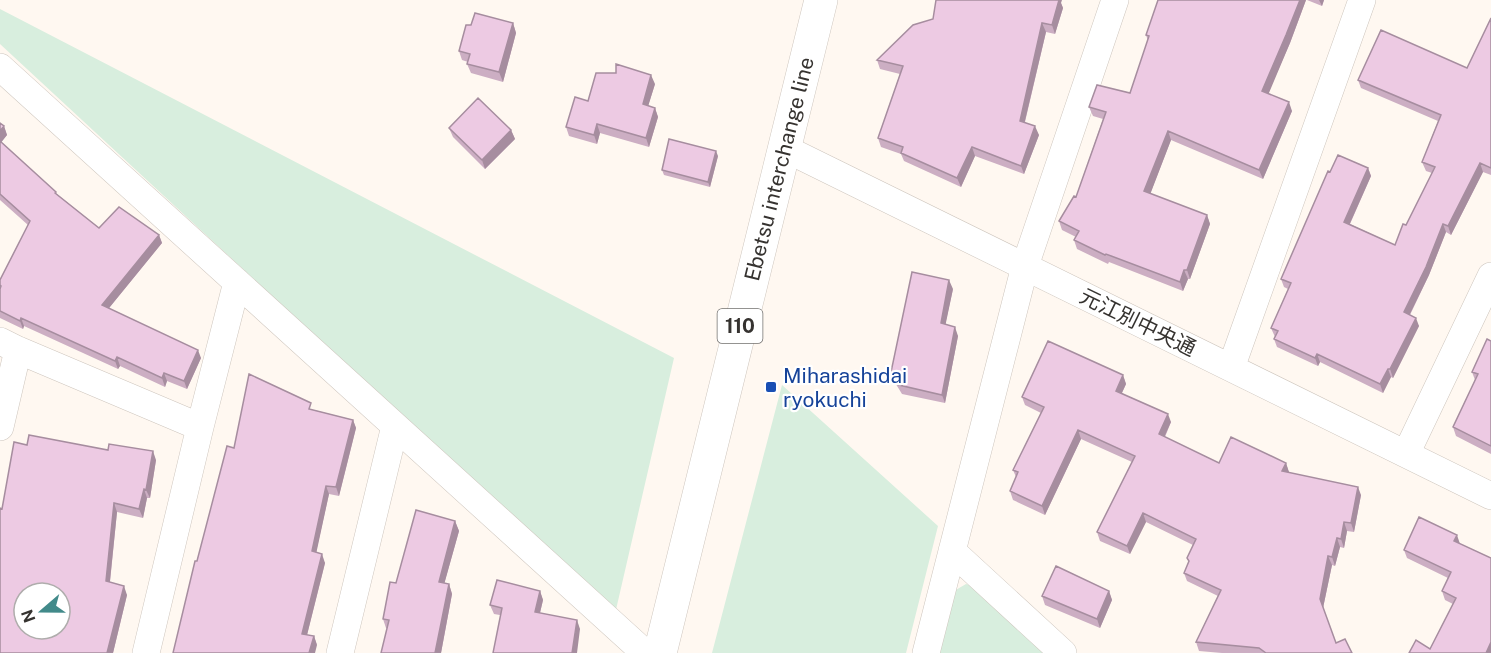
<svg xmlns="http://www.w3.org/2000/svg" width="1491" height="653" font-family="'Public Sans','Noto Sans JP',sans-serif">
  <style>
    .green { fill: #d8eede }
    .lines { fill: none; stroke-linecap: round; stroke-linejoin: round }
    .street-casing { stroke: #cec6be; stroke-width: 28 }
    .primary-casing { stroke: #cec6be; stroke-width: 34 }
    .street { stroke: #fff; stroke-width: 27 }
    .primary { stroke: #fff; stroke-width: 33 }
    .wall { fill: #ccaec3 }
    .shaded-wall { fill: #a68d9f }
    .building { fill: #edcae3; stroke: #a68d9f; stroke-width: 1.5; fill-rule: evenodd }
    .transit-dot { fill: #1a4fb4; stroke: #fff; stroke-width: 2 }
    .labels { text-anchor: middle; dominant-baseline: central; stroke-width: 4.5; stroke-linejoin: round; paint-order: stroke }
    .shield { fill: #fff; stroke: #72706e; stroke-width: 1.5 }
    .shield-label { font-size: 20px; font-weight: bold; fill: #363330 }
    .street-label { font-size: 21px; fill: #363330; stroke: #fff }
    .transit-label { font-size: 21px; fill: #164399; stroke: #fff; text-anchor: start }
  </style>
  <rect width="100%" height="100%" fill="#fff8f1"/>
  <path class="green" d="M 0,9 L 674,358 L 615,614 L 0,44 Z
    M 782,385 L 938,526 L 906,653 L 712,653 Z
    M 966,584 L 982,589 L 1051,653 L 940,653 L 954,591 Z"/>
  <g class="lines">
    <g class="street-casing">
      <path id="street" d="M 0,67 L 645,653
        M 784,148 L 1491,496
        M 0,341 L 18,350 L 200,427
        M 1231,368 L 1362,0
        M 0,427 L 18,350
        M 1406,454 L 1491,276
        M 952,551 L 1063,653
        M 146,653 L 200,427 L 237,282
        M 340,653 L 395,426
        M 926,653 L 1025,266 L 1115,0"/>
    </g>
    <g class="primary-casing">
      <path id="primary" d="M 660,653 L 821,0"/>
    </g>
    <use href="#street" class="street"/>
    <use href="#primary" class="primary"/>
  </g>
  <path class="wall" d="M 1158,0 L 1306,0 L 1290,43 L 1268,93 L 1292,111 L 1263,179 L 1171,140 L 1150,194 L 1207,215 L 1210,224 L 1190,279 L 1188,279 L 1183,291 L 1109,262 L 1108,264 L 1077,249 L 1074,240 L 1076,237 L 1062,230 L 1059,221 L 1076,197 L 1103,119 L 1093,116 L 1089,107 L 1130,93 L 1148,41 L 1146,35 Z
    M 1307,0 L 1324,0 L 1322,6 Z
    M 1061,3 L 1063,8 L 1055,34 L 1046,32 L 1025,122 L 1039,135 L 1024,174 L 975,156 L 961,187 L 904,161 L 901,154 L 881,147 L 878,138 L 900,74 L 880,69 L 877,60 Z
    M 1491,18 L 1491,175 L 1483,172 L 1451,235 L 1446,232 L 1429,275 L 1410,315 L 1419,326 L 1393,378 L 1391,377 L 1383,393 L 1320,362 L 1318,366 L 1277,347 L 1274,339 L 1275,337 L 1271,328 L 1288,289 L 1284,287 L 1281,279 L 1330,172 L 1368,168 L 1371,176 L 1350,224 L 1395,245 L 1406,225 L 1432,173 L 1426,171 L 1422,162 L 1438,121 L 1361,88 L 1358,80 L 1467,68 Z
    M 513,23 L 516,33 L 503,82 L 471,73 L 467,64 L 468,62 L 462,60 L 459,51 Z
    M 655,84 L 648,106 L 655,108 L 658,117 L 649,147 L 600,133 L 597,144 L 569,136 L 566,127 L 588,101 Z
    M 0,123 L 4,126 L 7,135 L 1,142 L 57,194 L 99,228 L 159,235 L 162,243 L 109,308 L 201,358 L 187,389 L 167,381 L 165,387 L 120,366 L 118,369 L 24,326 L 23,329 L 0,318 L 0,280 L 28,225 L 0,200 Z
    M 449,128 L 511,130 L 515,139 L 485,169 L 453,137 Z
    M 718,156 L 710,187 L 664,175 L 662,170 Z
    M 953,289 L 945,325 L 958,336 L 945,403 L 902,394 L 894,381 L 891,372 Z
    M 1491,341 L 1491,454 L 1456,436 L 1453,427 L 1475,380 L 1472,372 Z
    M 1123,375 L 1126,384 L 1122,393 L 1171,422 L 1165,437 L 1219,463 L 1286,463 L 1289,473 L 1361,495 L 1354,532 L 1347,531 L 1344,548 L 1340,547 L 1335,566 L 1332,565 L 1323,608 L 1336,643 L 1352,653 L 1222,653 L 1199,651 L 1196,642 L 1218,596 L 1187,581 L 1184,573 L 1189,563 L 1187,558 L 1193,545 L 1146,522 L 1130,554 L 1100,541 L 1097,532 L 1132,462 L 1081,439 L 1045,515 L 1013,500 L 1010,491 L 1016,477 L 1013,470 L 1041,413 L 1025,405 L 1022,397 Z
    M 314,410 L 353,420 L 356,428 L 339,496 L 329,494 L 316,552 L 325,563 L 307,635 L 314,636 L 317,645 L 197,561 L 234,448 Z
    M 27,445 L 156,460 L 150,498 L 147,498 L 143,518 L 117,512 L 110,582 L 127,595 L 113,653 L 0,653 L 2,509 Z
    M 455,521 L 459,531 L 444,584 L 449,584 L 452,594 L 441,653 L 381,653 L 387,628 L 386,628 L 383,619 L 396,583 Z
    M 1460,544 L 1491,558 L 1430,649 L 1453,604 L 1445,600 L 1442,591 L 1448,578 L 1407,558 L 1404,550 Z
    M 540,591 L 543,600 L 540,613 L 580,629 L 494,614 L 490,605 Z
    M 1109,591 L 1112,600 L 1100,628 L 1045,605 L 1042,596 Z"/>
  <path class="shaded-wall" d="M 1057,0 L 1062,0 L 1061,3 L 1063,8 L 1055,34 L 1052,25 Z
    M 1300,0 L 1306,0 L 1290,43 L 1266,100 L 1262,91 Z
    M 1319,0 L 1324,0 L 1322,6 Z
    M 513,23 L 516,33 L 503,82 L 499,72 Z
    M 1042,23 L 1046,32 L 1023,129 L 1020,121 Z
    M 651,75 L 655,84 L 646,113 L 643,104 Z
    M 1289,102 L 1292,111 L 1263,179 L 1259,170 Z
    M 655,108 L 658,117 L 649,147 L 646,138 Z
    M 597,124 L 600,133 L 597,144 L 594,135 Z
    M 4,126 L 7,135 L 0,144 L 0,131 Z
    M 1035,126 L 1039,135 L 1024,174 L 1021,166 Z
    M 511,130 L 515,139 L 485,169 L 482,160 Z
    M 1168,131 L 1171,140 L 1148,200 L 1144,191 Z
    M 972,147 L 975,156 L 961,187 L 957,178 Z
    M 716,151 L 718,156 L 710,187 L 708,182 Z
    M 1480,163 L 1483,172 L 1451,235 L 1448,226 Z
    M 1368,168 L 1371,176 L 1347,230 L 1344,222 Z
    M 1207,215 L 1210,224 L 1190,279 L 1187,270 Z
    M 1443,224 L 1446,232 L 1429,275 L 1407,320 L 1404,312 Z
    M 159,235 L 162,243 L 105,313 L 102,305 Z
    M 1184,270 L 1188,279 L 1183,291 L 1180,282 Z
    M 949,280 L 953,289 L 944,332 L 941,323 Z
    M 21,318 L 24,326 L 23,329 L 20,321 Z
    M 1416,318 L 1419,326 L 1393,378 L 1390,369 Z
    M 955,327 L 958,336 L 945,403 L 942,395 Z
    M 198,350 L 201,358 L 187,389 L 184,381 Z
    M 1317,354 L 1320,362 L 1318,366 L 1315,358 Z
    M 117,357 L 120,366 L 118,369 L 115,361 Z
    M 1388,369 L 1391,377 L 1383,393 L 1380,384 Z
    M 164,373 L 167,381 L 165,387 L 162,378 Z
    M 1123,375 L 1126,384 L 1119,399 L 1116,391 Z
    M 1168,414 L 1171,422 L 1162,442 L 1159,434 Z
    M 353,420 L 356,428 L 339,496 L 336,487 Z
    M 1078,430 L 1081,439 L 1045,515 L 1042,506 Z
    M 153,451 L 156,460 L 150,498 L 146,490 Z
    M 1286,463 L 1289,472 L 1286,480 L 1282,471 Z
    M 326,486 L 329,494 L 315,559 L 312,551 Z
    M 1358,487 L 1361,495 L 1354,532 L 1351,523 Z
    M 144,489 L 147,498 L 143,518 L 139,509 Z
    M 114,503 L 117,512 L 109,590 L 106,581 Z
    M 1143,513 L 1146,522 L 1130,554 L 1127,546 Z
    M 455,521 L 459,531 L 442,592 L 439,582 Z
    M 1344,522 L 1347,531 L 1344,548 L 1341,539 Z
    M 1457,535 L 1460,544 L 1454,541 Z
    M 1337,538 L 1340,547 L 1335,566 L 1332,557 Z
    M 322,554 L 325,563 L 305,643 L 302,634 Z
    M 1328,556 L 1332,565 L 1323,608 L 1320,599 Z
    M 449,584 L 452,594 L 441,653 L 435,653 Z
    M 124,586 L 127,595 L 113,653 L 107,653 Z
    M 540,591 L 543,600 L 538,621 L 535,612 Z
    M 1109,591 L 1112,600 L 1100,628 L 1097,619 Z
    M 577,620 L 580,629 L 577,653 L 572,653 Z
    M 314,636 L 317,645 L 315,653 L 309,653 Z
    M 1491,642 L 1491,653 L 1486,653 Z"/>
  <path class="building" d="M 936,0 L 1059,0 L 1052,25 L 1042,23 L 1020,121 L 1035,126 L 1021,166 L 972,147 L 957,178 L 901,153 L 903,147 L 878,138 L 903,66 L 877,60 L 913,25 L 933,19 Z
    M 1158,0 L 1300,0 L 1286,35 L 1262,91 L 1289,102 L 1259,170 L 1168,131 L 1144,191 L 1207,215 L 1187,270 L 1184,270 L 1180,282 L 1106,254 L 1105,255 L 1074,240 L 1079,231 L 1059,221 L 1074,196 L 1076,197 L 1106,112 L 1089,107 L 1097,85 L 1130,93 L 1149,36 L 1146,35 Z
    M 475,13 L 513,23 L 499,72 L 467,64 L 470,54 L 459,51 L 466,25 L 471,25 Z
    M 1491,18 L 1491,168 L 1480,163 L 1448,226 L 1443,224 L 1426,267 L 1404,312 L 1416,318 L 1390,369 L 1388,369 L 1380,384 L 1317,354 L 1315,358 L 1274,339 L 1278,331 L 1271,328 L 1291,283 L 1281,279 L 1328,171 L 1330,172 L 1338,155 L 1368,168 L 1344,222 L 1395,245 L 1403,224 L 1406,225 L 1435,167 L 1422,162 L 1441,115 L 1358,80 L 1381,30 L 1467,68 Z
    M 616,64 L 651,75 L 643,104 L 655,108 L 646,138 L 597,124 L 594,135 L 566,127 L 575,97 L 588,101 L 596,73 L 616,73 Z
    M 478,98 L 511,130 L 482,160 L 449,128 Z
    M 0,123 L 4,126 L 0,131 Z
    M 669,139 L 716,151 L 708,182 L 662,170 Z
    M 0,141 L 56,192 L 55,193 L 99,228 L 119,207 L 159,235 L 102,305 L 198,350 L 184,381 L 164,373 L 162,378 L 117,357 L 115,361 L 21,318 L 20,321 L 0,311 L 0,289 L 1,286 L 0,285 L 0,280 L 30,221 L 0,194 Z
    M 912,272 L 949,280 L 941,323 L 955,327 L 942,395 L 899,385 L 891,372 Z
    M 1487,339 L 1491,341 L 1491,446 L 1453,427 L 1478,374 L 1472,372 Z
    M 1048,341 L 1123,375 L 1116,391 L 1168,414 L 1159,434 L 1219,463 L 1231,437 L 1286,463 L 1282,471 L 1358,487 L 1351,523 L 1344,522 L 1341,539 L 1337,538 L 1332,557 L 1328,556 L 1320,599 L 1336,643 L 1345,639 L 1352,653 L 1266,653 L 1259,648 L 1196,642 L 1221,590 L 1184,573 L 1189,561 L 1187,558 L 1196,539 L 1143,513 L 1127,546 L 1097,532 L 1135,456 L 1078,430 L 1042,506 L 1010,491 L 1018,472 L 1013,470 L 1044,407 L 1022,397 Z
    M 249,374 L 311,403 L 309,409 L 353,420 L 336,487 L 326,486 L 312,551 L 322,554 L 302,634 L 314,636 L 309,653 L 173,653 L 195,561 L 197,561 L 227,446 L 234,448 Z
    M 29,435 L 108,450 L 109,444 L 153,451 L 146,490 L 144,489 L 139,509 L 114,503 L 106,581 L 124,586 L 107,653 L 0,653 L 0,508 L 2,509 L 14,442 L 27,445 ZM 24,593 L 60,593 L 60,629 L 24,629 Z
    M 416,510 L 455,521 L 439,582 L 449,584 L 435,653 L 381,653 L 389,620 L 383,619 L 390,582 L 396,583 Z
    M 1419,517 L 1457,535 L 1454,541 L 1491,558 L 1491,642 L 1486,653 L 1409,653 L 1416,640 L 1430,649 L 1456,598 L 1442,591 L 1451,572 L 1404,550 Z
    M 1056,566 L 1109,591 L 1097,619 L 1042,596 Z
    M 497,580 L 540,591 L 535,612 L 577,620 L 572,653 L 493,653 L 502,608 L 490,605 Z"/>
  <rect class="transit-dot" x="765" y="381" width="12" height="12" rx="3"/>
  <g class="labels">
    <rect class="shield" x="717.5" y="309" width="45" height="34" rx="4.5"/>
    <g class="shield-label">
      <text x="740" y="326">110</text>
    </g>
    <g class="street-label">
      <text transform="translate(779 169) rotate(-76)">Ebetsu interchange line</text>
      <text transform="translate(1138 322) rotate(26)">元江別中央通</text>
    </g>
    <g class="transit-label">
      <text x="783" y="375">Miharashidai<tspan x="783" dy="24">ryokuchi</tspan></text>
    </g>
  </g>
  <g transform="translate(42 611) rotate(250)"><circle r="28" fill="#ffffff" stroke="#afadac" stroke-width="1.5"/>
  <path d="M0-4.5L10 22L0 15L-10 22Z" fill="#428a8a"/>
  <text y="-9" font-size="16" font-weight="bold" text-anchor="middle" fill="#363330">N</text>
  </g>
</svg>
